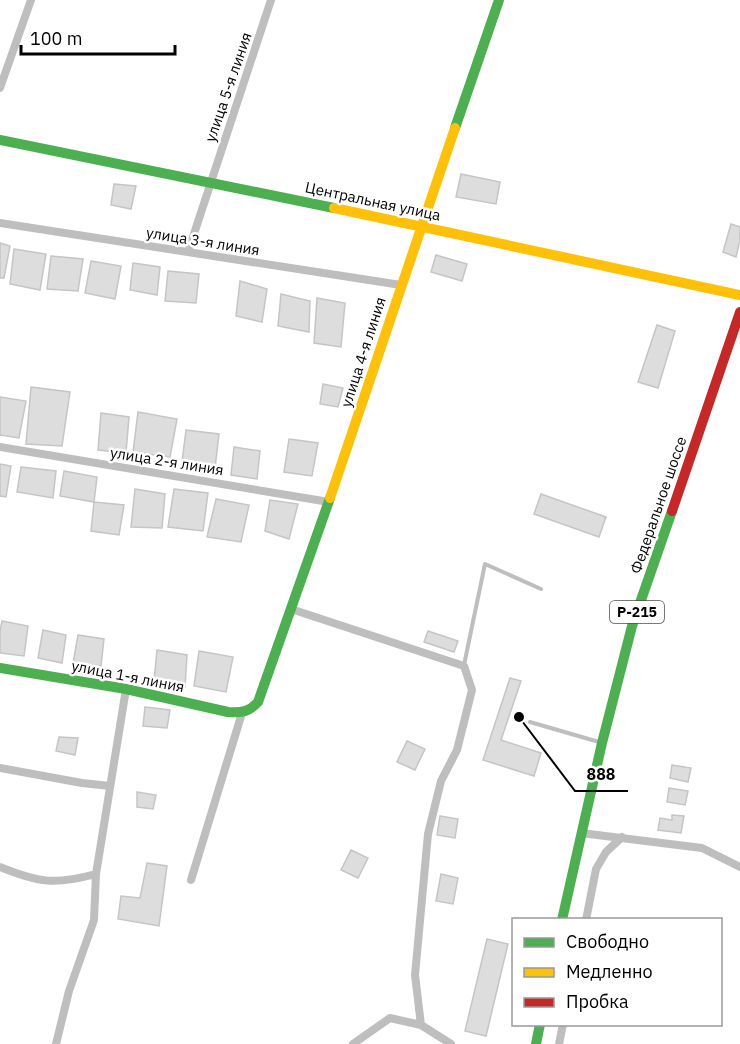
<svg xmlns="http://www.w3.org/2000/svg" width="740" height="1044" font-family="'IBM Plex Sans',sans-serif">
  <style>
    .building { fill: #ddd; stroke: #c5c5c5; stroke-width: 1.5 }
    .lines { fill: none; stroke-linecap: round; stroke-linejoin: round }
    .lane { stroke: #bebebe; stroke-width: 4 }
    .street { stroke: #bebebe; stroke-width: 8 }
    .fast { stroke: #4caf50; stroke-width: 10 }
    .slow { stroke: #ffc107; stroke-width: 10 }
    .jam { stroke: #c62828; stroke-width: 10 }
    .labels { text-anchor: middle; dominant-baseline: central; stroke-width: 5; stroke-linejoin: round; paint-order: stroke }
    .shield { fill: #fff; stroke: #4c4c4c; stroke-width: 1.5 }
    .shield-label { font-size: 14px; font-weight: bold; fill: #000 }
    .street-label { font-size: 15px; fill: #000; stroke: #fff }
    .leader { fill: none; stroke: #000; stroke-width: 2 }
    .callout-dot { fill: #000; stroke: #fff; stroke-width: 2 }
    .callout-label { font-size: 16px; text-anchor: middle; font-weight: bold; fill: #000; stroke: #fff; stroke-width: 5; stroke-linejoin: round; paint-order: stroke }
  </style>
  <rect width="100%" height="100%" fill="#fff"/>
  <path class="building" d="M 461,174 L 500,182 L 496,204 L 456,197 Z
    M 114,184 L 136,186 L 131,209 L 111,205 Z
    M 731,224 L 740,227 L 740,240 L 736,257 L 723,252 Z
    M 0,243 L 10,246 L 4,278 L 0,278 Z
    M 14,249 L 46,254 L 40,290 L 10,284 Z
    M 436,255 L 467,264 L 462,281 L 431,272 Z
    M 51,256 L 83,259 L 78,291 L 47,289 Z
    M 91,261 L 121,266 L 115,299 L 85,293 Z
    M 133,263 L 160,267 L 157,295 L 130,290 Z
    M 168,271 L 199,274 L 196,303 L 165,301 Z
    M 240,281 L 267,289 L 262,322 L 236,316 Z
    M 281,294 L 310,301 L 309,332 L 278,326 Z
    M 317,298 L 345,303 L 341,347 L 314,343 Z
    M 657,325 L 675,331 L 658,388 L 638,382 Z
    M 323,384 L 343,388 L 338,407 L 320,404 Z
    M 31,387 L 70,392 L 62,446 L 26,444 Z
    M 0,397 L 26,401 L 19,438 L 0,435 Z
    M 138,412 L 177,419 L 170,457 L 133,452 Z
    M 101,413 L 129,417 L 126,453 L 98,450 Z
    M 186,430 L 219,434 L 215,468 L 182,462 Z
    M 289,439 L 318,443 L 312,476 L 284,472 Z
    M 234,447 L 260,451 L 257,479 L 231,475 Z
    M 0,464 L 11,466 L 6,497 L 0,496 Z
    M 21,467 L 56,471 L 53,498 L 17,492 Z
    M 64,471 L 97,477 L 94,502 L 60,496 Z
    M 135,489 L 165,494 L 162,528 L 131,527 Z
    M 174,489 L 208,493 L 203,531 L 168,527 Z
    M 541,494 L 606,517 L 599,537 L 534,514 Z
    M 216,499 L 249,505 L 241,542 L 207,537 Z
    M 270,500 L 298,504 L 289,539 L 265,531 Z
    M 94,502 L 124,505 L 119,535 L 91,531 Z
    M 2,621 L 28,626 L 24,656 L 0,653 L 0,631 Z
    M 43,630 L 66,635 L 62,663 L 38,658 Z
    M 428,631 L 458,641 L 454,652 L 424,642 Z
    M 78,635 L 104,639 L 101,666 L 73,663 Z
    M 157,650 L 187,655 L 185,687 L 154,681 Z
    M 199,651 L 233,657 L 226,692 L 194,686 Z
    M 510,678 L 521,681 L 501,740 L 541,753 L 534,776 L 483,760 Z
    M 145,707 L 170,710 L 167,728 L 143,726 Z
    M 59,737 L 78,738 L 75,755 L 56,751 Z
    M 407,741 L 425,749 L 415,770 L 397,762 Z
    M 672,765 L 691,768 L 688,782 L 670,778 Z
    M 669,788 L 688,791 L 685,805 L 667,802 Z
    M 137,792 L 156,795 L 153,809 L 137,807 Z
    M 672,815 L 684,816 L 681,833 L 658,830 L 660,818 L 672,820 Z
    M 440,816 L 458,819 L 455,838 L 437,835 Z
    M 351,850 L 368,858 L 358,878 L 341,870 Z
    M 147,863 L 167,866 L 159,926 L 118,919 L 121,896 L 140,898 Z
    M 441,874 L 458,878 L 453,904 L 436,901 Z
    M 487,939 L 508,944 L 486,1036 L 465,1031 Z"/>
  <g class="lines">
    <path class="lane" d="M 464,665 L 485,564 L 541,589
      M 530,722 L 599,742"/>
    <path class="street" d="M 0,88 L 31,0
      M 0,223 L 401,285
      M 188,252 L 271,0
      M 0,447 L 329,502
      M 291,609 L 464,666 L 472,690 L 457,750 L 441,781 L 428,834 L 415,975 L 421,1025
      M 0,768 L 82,783 L 110,786
      M 581,833 L 702,848 L 740,867
      M 0,867 C 39,883 55,885 96,874
      M 191,880 L 242,713
      M 586,920 L 596,869 L 606,852 L 622,837
      M 56,1044 L 69,991 L 94,920 L 96,874 L 126,689
      M 353,1044 L 390,1018 L 421,1025 L 451,1044
      M 559,1044 L 563,1024"/>
    <path class="fast" d="M 455,128 L 499,0
      M 0,140 L 334,208
      M 0,668 L 126,689 L 228,712 C 241,713 249,712 258,702 L 330,498
      M 562,920 L 602,743 L 632,626 L 672,511
      M 536,1044 L 540,1024"/>
    <path class="slow" d="M 334,208 L 740,295
      M 330,498 L 455,128"/>
    <path class="jam" d="M 672,511 L 740,312"/>
  </g>
  <g class="labels">
    <rect class="shield" x="610" y="601" width="54" height="22" rx="4.5"/>
    <g class="shield-label">
      <text x="637" y="612">Р-215</text>
    </g>
    <g class="street-label">
      <text transform="translate(228 87) rotate(-71)">улица 5-я линия</text>
      <text transform="translate(373 201) rotate(12)">Центральная улица</text>
      <text transform="translate(203 241) rotate(9)">улица 3-я линия</text>
      <text transform="translate(363 352) rotate(-72)">улица 4-я линия</text>
      <text transform="translate(167 461) rotate(9)">улица 2-я линия</text>
      <text transform="translate(658 505) rotate(-71)">Федеральное шоссе</text>
      <text transform="translate(128 676) rotate(11)">улица 1-я линия</text>
    </g>
  </g>
  <path class="leader" d="M519 717L575 791H628"/>
  <circle class="callout-dot" cx="519" cy="717" r="6"/>
  <g class="callout-label">
    <text x="601" y="780">888</text>
  </g>
  <rect x="512" y="918" width="210" height="108" fill="#ffffff" stroke="#999999" stroke-width="1.5"/>
  <rect x="524" y="938" width="30" height="9" fill="#4caf50" stroke="#999999" stroke-width="1.5"/>
  <text x="566" y="948" font-size="18" fill="#000000">Свободно</text>
  <rect x="524" y="968" width="30" height="9" fill="#ffc107" stroke="#999999" stroke-width="1.5"/>
  <text x="566" y="978" font-size="18" fill="#000000">Медленно</text>
  <rect x="524" y="998" width="30" height="9" fill="#c62828" stroke="#999999" stroke-width="1.5"/>
  <text x="566" y="1008" font-size="18" fill="#000000">Пробка</text>
  <path d="M21 45v9h154v-9" fill="none" stroke="#000000" stroke-width="3"/>
  <text x="30" y="45" font-size="18" fill="#000000" stroke="#ffffff" stroke-width="4.5" paint-order="stroke">100 m</text>
</svg>
